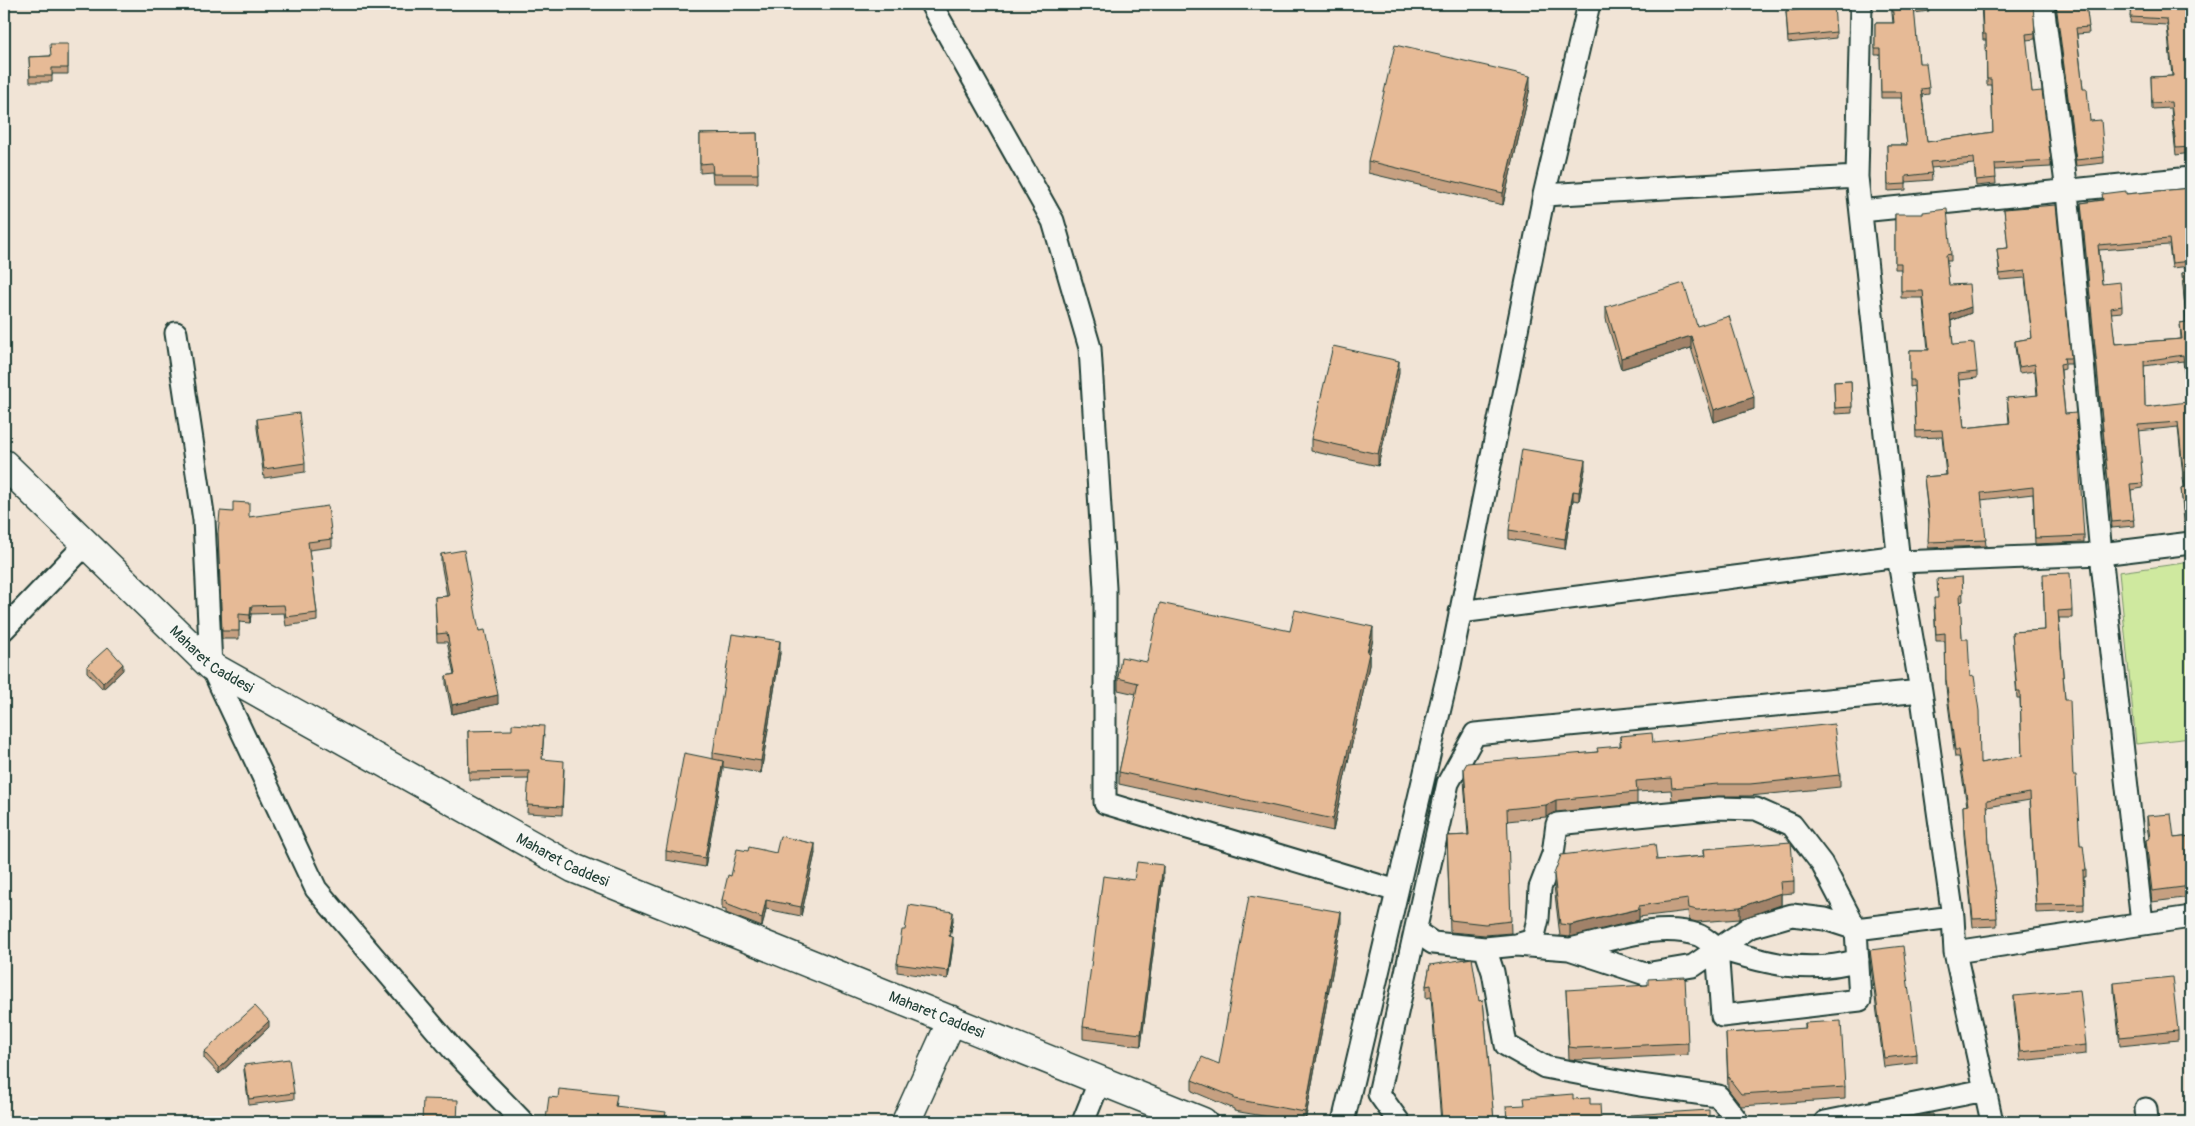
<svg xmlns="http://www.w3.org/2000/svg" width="2195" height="1126" font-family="Pangolin,sans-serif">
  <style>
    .green { fill: #cfe99f; stroke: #77936a }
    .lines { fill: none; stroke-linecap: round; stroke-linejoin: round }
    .minor-casing { stroke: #1f3d34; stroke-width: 25 }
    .tertiary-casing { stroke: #1f3d34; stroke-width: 31 }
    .minor { stroke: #f6f6f2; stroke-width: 21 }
    .tertiary { stroke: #f6f6f2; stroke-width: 28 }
    .wall { fill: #c6a081; stroke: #1f3d34; fill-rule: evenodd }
    .shaded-wall { fill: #a18269; stroke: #1f3d34 }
    .building { fill: #e6ba96; stroke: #1f3d34; fill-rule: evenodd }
    .labels { text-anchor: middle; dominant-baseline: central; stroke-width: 5; stroke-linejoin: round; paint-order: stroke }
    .street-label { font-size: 15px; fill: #1f3d34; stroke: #f6f6f2 }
  </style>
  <rect width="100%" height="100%" fill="#f1e4d6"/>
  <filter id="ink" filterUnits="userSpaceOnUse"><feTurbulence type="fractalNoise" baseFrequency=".02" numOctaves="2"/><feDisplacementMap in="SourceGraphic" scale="10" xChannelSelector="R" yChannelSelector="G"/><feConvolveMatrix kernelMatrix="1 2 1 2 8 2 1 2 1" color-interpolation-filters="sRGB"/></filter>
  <g filter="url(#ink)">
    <path class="green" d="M 2191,562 L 2191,738 L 2136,744 L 2119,572 Z"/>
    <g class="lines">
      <g class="minor-casing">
        <path id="minor" d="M 931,4 L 1053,221 L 1090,348 L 1105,588 L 1105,803 L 1397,891
          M 1861,4 L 1857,177 L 1899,562 L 1921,691 L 1953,917 L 1955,952 L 1992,1122
          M 2043,4 L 2067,192 L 2101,554 L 2142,923
          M 1544,195 L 1857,177
          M 1861,211 L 2191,178
          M 176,333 L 204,520 L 211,666 L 316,889 L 454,1051 L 523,1122
          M 1899,562 L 2101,554 L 2191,543
          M 1460,612 L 1899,556
          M 4,629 L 86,544
          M 1415,931 L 1433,943 L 1485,948 L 1516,945 L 1533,940 L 1538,919 L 1540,888 L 1553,854 L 1557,824 L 1719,808 L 1756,809 L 1792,825 L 1822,864 L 1856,929 L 1953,917
          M 1516,945 L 1569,949 L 1645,974 L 1693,966 L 1750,927 L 1792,915 L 1825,919 L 1856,929 L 1860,1000 L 1722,1016 L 1717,948 C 1765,963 1809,975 1858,960
          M 1485,948 L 1493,972 L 1506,1045 L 1545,1067 L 1640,1085 L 1718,1096 L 1738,1122
          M 1574,948 C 1612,940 1659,922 1698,935 C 1704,937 1711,944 1717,948
          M 1955,952 L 2191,917
          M 2146,1109 L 2147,1122
          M 1083,1122 L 1100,1080
          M 1343,1122 L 1449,670 L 1544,195 L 1589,4
          M 1399,1122 L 1379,1094 L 1448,783 L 1475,734 L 1921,691
          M 1825,1122 L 1985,1090"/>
      </g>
      <g class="tertiary-casing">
        <g id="tertiary">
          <path id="s1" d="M 4,464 L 211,666 L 573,868 L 1203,1122"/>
          <path d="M 906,1122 L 952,1020"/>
        </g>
      </g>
      <use href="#minor" class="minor"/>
      <use href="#tertiary" class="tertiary"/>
    </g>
    <path class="wall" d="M 1891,4 L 1928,4 L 1929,11 L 1914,13 L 1919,63 L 1929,88 L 1929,94 L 1922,95 L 1927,142 L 1993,132 L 1991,85 L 1987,85 L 1986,40 L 1983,40 L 1981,4 L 2035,33 L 2035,39 L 2026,40 L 2032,92 L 2051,161 L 2051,167 L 1995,170 L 1996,184 L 1976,186 L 1974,164 L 1931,168 L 1932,180 L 1906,182 L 1906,190 L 1888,191 L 1887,145 L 1907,145 L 1901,98 L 1881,98 L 1880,55 L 1875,55 L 1875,23 L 1893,23 Z
      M 2056,4 L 2086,4 L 2089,33 L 2077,34 L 2083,89 L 2090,121 L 2104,157 L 2104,163 L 2076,166 Z
      M 2131,4 L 2186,4 L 2189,32 L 2191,33 L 2191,61 L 2190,61 L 2191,69 L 2191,153 L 2176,155 L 2171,108 L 2152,109 L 2151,77 L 2172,76 L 2167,25 L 2130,23 Z
      M 1786,11 L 1836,32 L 1836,38 L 1788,43 Z
      M 68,44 L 68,74 L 52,74 L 52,82 L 30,82 L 29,57 L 50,56 Z
      M 1530,88 L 1503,205 L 1368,173 L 1368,161 Z
      M 757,133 L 758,183 L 713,183 L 712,172 L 700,173 L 700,134 Z
      M 2191,188 L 2191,227 L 2190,227 L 2191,238 L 2191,266 L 2172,268 L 2169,245 L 2099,250 L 2102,284 L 2122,306 L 2122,312 L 2111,313 L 2115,344 L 2181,339 L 2180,323 L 2186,322 L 2182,273 L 2191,272 L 2191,521 L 2184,522 L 2181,488 L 2184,487 L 2178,427 L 2138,431 L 2143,488 L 2131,490 L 2134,526 L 2112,528 L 2081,203 L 2102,200 L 2126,194 ZM 2183,361 L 2188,403 L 2145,407 L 2144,366 Z
      M 2004,209 L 2071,358 L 2071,364 L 2065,364 L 2065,369 L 2061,370 L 2065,414 L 2084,536 L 2084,542 L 2035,544 L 2033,494 L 1981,500 L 1986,546 L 1928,548 L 1929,525 L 1924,477 L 1946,475 L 1942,437 L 1916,438 L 1914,386 L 1910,387 L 1910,350 L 1928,350 L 1923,298 L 1901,298 L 1901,269 L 1895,269 L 1895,214 L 1951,254 L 1951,261 L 1946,261 L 1949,285 L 1971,313 L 1951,321 L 1953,345 L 1977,372 L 1977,378 L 1959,380 L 1964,428 L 2009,423 L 2007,398 L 2037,396 L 2035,371 L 2019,373 L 2015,347 L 2015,341 L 2032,338 L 2025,278 L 2000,280 L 1997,249 L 2008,248 Z
      M 1606,307 L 1697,326 L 1754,409 L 1714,422 L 1691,348 L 1621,369 L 1606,319 Z
      M 1399,373 L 1378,466 L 1311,451 L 1311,439 Z
      M 1851,381 L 1852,413 L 1835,414 L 1834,382 Z
      M 257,419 L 305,463 L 305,472 L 264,478 L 257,428 Z
      M 1585,469 L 1579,501 L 1573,500 L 1565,549 L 1509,539 L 1509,530 Z
      M 249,517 L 332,539 L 332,547 L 309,550 L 317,613 L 317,621 L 286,626 L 284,613 L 251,614 L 250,623 L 239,622 L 239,639 L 222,639 L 218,533 Z
      M 441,554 L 479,631 L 498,704 L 452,714 L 446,684 L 446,676 L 454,674 L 447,642 L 437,642 L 435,597 L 447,596 L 441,563 Z
      M 1962,577 L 1963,601 L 1960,602 L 1962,639 L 1970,677 L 1980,763 L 2022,756 L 2020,698 L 2017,698 L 2012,632 L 2045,630 L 2043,581 L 2072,610 L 2072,618 L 2059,618 L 2065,700 L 2080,845 L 2086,870 L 2086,877 L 2084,877 L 2084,911 L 2036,913 L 2030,800 L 1987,807 L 1989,847 L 1996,893 L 1997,926 L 1973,927 L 1964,835 L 1963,806 L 1967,806 L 1959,757 L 1955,757 L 1946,688 L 1945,641 L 1936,641 L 1934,605 L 1938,598 Z
      M 1290,631 L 1373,639 L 1369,656 L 1369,665 L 1333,831 L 1119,784 L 1119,772 L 1136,694 L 1118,690 L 1118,678 L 1147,662 Z
      M 780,653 L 761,773 L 723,767 L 705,867 L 666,860 L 666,851 L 713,759 L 713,753 Z
      M 87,666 L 123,670 L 103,689 L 87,672 Z
      M 468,731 L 544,734 L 542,759 L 564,769 L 562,815 L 527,813 L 529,779 L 469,780 Z
      M 1620,736 L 1653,743 L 1840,775 L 1840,787 L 1750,796 L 1718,796 L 1672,800 L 1671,790 L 1637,792 L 1637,804 L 1556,812 L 1546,817 L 1507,821 L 1511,933 L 1485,935 L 1450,932 L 1447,836 L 1468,835 L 1464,780 L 1464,768 L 1597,752 L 1620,746 Z
      M 2147,816 L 2174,838 L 2191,836 L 2191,897 L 2152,902 L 2146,850 L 2146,840 L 2149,839 L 2147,826 Z
      M 1704,849 L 1794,881 L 1794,893 L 1781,894 L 1781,905 L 1740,919 L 1697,922 L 1689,920 L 1688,911 L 1639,917 L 1639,920 L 1570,937 L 1560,936 L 1554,886 L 1554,874 L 1657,860 L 1704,856 Z
      M 748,851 L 776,853 L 815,853 L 801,916 L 766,909 L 762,927 L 726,913 L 726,910 L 722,909 L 722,900 L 731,876 Z
      M 1163,877 L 1141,1046 L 1083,1039 L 1083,1027 Z
      M 953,920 L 950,937 L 953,945 L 948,979 L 897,972 L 897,964 L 905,930 Z
      M 1341,924 L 1305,1122 L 1298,1122 L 1234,1111 L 1234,1109 L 1192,1091 L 1192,1080 L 1219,1064 Z
      M 1870,950 L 1917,1054 L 1917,1063 L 1884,1067 L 1870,959 Z
      M 1430,965 L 1479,1001 L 1483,1000 L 1494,1122 L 1441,1122 L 1431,997 L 1426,998 L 1426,986 Z
      M 2114,983 L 2178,1031 L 2178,1040 L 2120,1046 L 2114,992 Z
      M 1566,990 L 1688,1043 L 1688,1055 L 1577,1060 L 1569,1059 Z
      M 2014,996 L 2086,1045 L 2086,1054 L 2020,1061 L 2014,1005 Z
      M 1805,1023 L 1845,1087 L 1845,1099 L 1741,1106 L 1728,1089 L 1726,1033 L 1805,1029 Z
      M 269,1027 L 219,1074 L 204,1058 L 204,1052 Z
      M 244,1065 L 294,1093 L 294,1099 L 249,1105 L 244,1071 Z
      M 617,1103 L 616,1106 L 665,1122 L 546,1122 L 546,1119 Z"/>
    <path class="shaded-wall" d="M 1530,76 L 1530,88 L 1503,205 L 1503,193 Z
      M 1971,307 L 1971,313 L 1950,321 L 1950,314 Z
      M 1691,336 L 1691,348 L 1621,369 L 1621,358 Z
      M 1399,361 L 1399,373 L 1378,466 L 1378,454 Z
      M 1754,397 L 1754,409 L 1714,422 L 1714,410 Z
      M 1585,460 L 1585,469 L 1579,501 L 1579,492 Z
      M 1573,491 L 1573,500 L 1565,549 L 1565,539 Z
      M 251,606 L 251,614 L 250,623 L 250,615 Z
      M 1373,627 L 1373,639 L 1369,656 L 1369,665 L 1333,831 L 1333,819 Z
      M 780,641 L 780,653 L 761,773 L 761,761 Z
      M 123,664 L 123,670 L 103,689 L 103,683 Z
      M 498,695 L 498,704 L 452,714 L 452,705 Z
      M 723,761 L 723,770 L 705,867 L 705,858 Z
      M 1556,800 L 1556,812 L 1546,817 L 1546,805 Z
      M 815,844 L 815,853 L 801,916 L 801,907 Z
      M 1163,865 L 1163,877 L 1141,1046 L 1141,1034 Z
      M 1781,893 L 1781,905 L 1740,919 L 1740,907 Z
      M 766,900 L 766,909 L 762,927 L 762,918 Z
      M 1639,909 L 1639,920 L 1570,937 L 1570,925 Z
      M 953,912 L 953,920 L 949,945 L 949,936 Z
      M 1341,912 L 1341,924 L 1305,1122 L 1305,1112 Z
      M 953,937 L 953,945 L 948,979 L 948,971 Z
      M 269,1021 L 269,1027 L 219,1074 L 219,1068 Z"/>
    <path class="building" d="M 1892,4 L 1928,4 L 1929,5 L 1914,7 L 1919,63 L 1926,63 L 1929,88 L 1921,89 L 1927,142 L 1993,132 L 1991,79 L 1987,79 L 1986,34 L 1983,34 L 1982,4 L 2033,4 L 2035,33 L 2026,34 L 2032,92 L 2042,91 L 2051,161 L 1995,164 L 1996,178 L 1976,180 L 1974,158 L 1930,162 L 1932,173 L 1906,176 L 1906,184 L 1888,185 L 1887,145 L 1907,145 L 1901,92 L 1881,92 L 1880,49 L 1875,49 L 1875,23 L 1894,23 Z
      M 2056,4 L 2086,4 L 2089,27 L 2076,28 L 2083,89 L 2087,89 L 2090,121 L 2101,120 L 2104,157 L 2076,160 Z
      M 2131,4 L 2186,4 L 2189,32 L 2191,32 L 2191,55 L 2190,55 L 2191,69 L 2191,147 L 2176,148 L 2171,102 L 2152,103 L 2151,77 L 2173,76 L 2167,19 L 2130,17 Z
      M 1834,6 L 1836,32 L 1788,37 L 1786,11 Z
      M 50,44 L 68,44 L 68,68 L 52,68 L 52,76 L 30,76 L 29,57 L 51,56 Z
      M 1395,45 L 1530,76 L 1503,193 L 1368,161 Z
      M 757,133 L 758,174 L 713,174 L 712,163 L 700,164 L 700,134 Z
      M 2191,188 L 2191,221 L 2189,221 L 2191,238 L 2191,261 L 2172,263 L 2169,239 L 2098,245 L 2102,284 L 2120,282 L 2122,306 L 2111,308 L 2115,344 L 2182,339 L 2180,323 L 2187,322 L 2182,273 L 2191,272 L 2191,515 L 2184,516 L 2181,488 L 2185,487 L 2178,422 L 2138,425 L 2143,483 L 2130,484 L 2134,520 L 2112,522 L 2081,203 L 2103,200 L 2102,194 L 2126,191 L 2126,194 ZM 2183,355 L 2188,402 L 2145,407 L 2144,361 Z
      M 2056,205 L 2071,358 L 2064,358 L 2065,363 L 2060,364 L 2065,414 L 2076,413 L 2084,536 L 2035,538 L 2033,487 L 1981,493 L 1986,540 L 1928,542 L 1929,520 L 1924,477 L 1947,475 L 1942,430 L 1916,431 L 1914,380 L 1910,380 L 1910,350 L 1929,350 L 1923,291 L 1901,291 L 1901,263 L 1895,263 L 1895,214 L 1923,214 L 1923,212 L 1947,209 L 1951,254 L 1946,255 L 1949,285 L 1969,284 L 1971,307 L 1950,314 L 1953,345 L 1974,343 L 1977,372 L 1958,374 L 1964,428 L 2010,423 L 2007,398 L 2038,395 L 2035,364 L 2019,367 L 2015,341 L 2032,338 L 2025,271 L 2000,274 L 1997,249 L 2008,248 L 2004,209 Z
      M 1684,283 L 1697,326 L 1729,316 L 1754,397 L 1714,410 L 1691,336 L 1621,358 L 1606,307 Z
      M 1333,346 L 1399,361 L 1378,454 L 1311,439 Z
      M 1851,381 L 1852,407 L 1835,408 L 1834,382 Z
      M 299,413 L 305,463 L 264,469 L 257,419 Z
      M 1522,449 L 1585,460 L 1579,492 L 1573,491 L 1565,539 L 1509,530 Z
      M 233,502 L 249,503 L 249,517 L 328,506 L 332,539 L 308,542 L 317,613 L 286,617 L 284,605 L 251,606 L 250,615 L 239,614 L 239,631 L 222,631 L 218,533 L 220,511 L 233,512 Z
      M 464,550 L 479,631 L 485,630 L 498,695 L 452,705 L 446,676 L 455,674 L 447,633 L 437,634 L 435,597 L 449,596 L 441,554 Z
      M 2070,573 L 2072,610 L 2058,611 L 2065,700 L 2070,700 L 2073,775 L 2076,775 L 2080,845 L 2083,845 L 2086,870 L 2083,870 L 2084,904 L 2036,905 L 2030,793 L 1987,800 L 1989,847 L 1996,893 L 1997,918 L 1973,919 L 1964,828 L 1963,806 L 1968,805 L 1959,750 L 1955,750 L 1946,680 L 1945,633 L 1936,634 L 1934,598 L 1938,598 L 1937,579 L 1962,577 L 1963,594 L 1960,594 L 1962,639 L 1968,639 L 1970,677 L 1974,676 L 1979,711 L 1980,763 L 2022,756 L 2020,691 L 2017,691 L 2012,632 L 2045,630 L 2043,574 Z
      M 1160,603 L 1290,631 L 1295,610 L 1373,627 L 1367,652 L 1369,653 L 1333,819 L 1119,772 L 1138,683 L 1118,678 L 1121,657 L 1147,662 Z
      M 732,634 L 780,641 L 761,761 L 713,753 Z
      M 108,647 L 123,664 L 103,683 L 87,666 Z
      M 512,724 L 544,726 L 542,759 L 564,761 L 562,807 L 527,805 L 529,771 L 469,772 L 468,731 L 512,730 Z
      M 1834,724 L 1840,775 L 1750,784 L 1718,784 L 1672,788 L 1671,778 L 1636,781 L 1637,792 L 1556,800 L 1546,805 L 1507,809 L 1511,921 L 1485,924 L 1450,920 L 1447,836 L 1469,835 L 1464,768 L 1467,763 L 1598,752 L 1597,748 L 1621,746 L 1620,736 L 1652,733 L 1653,743 Z
      M 684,753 L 723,761 L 705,858 L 666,851 Z
      M 2171,814 L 2174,838 L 2191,836 L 2191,886 L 2152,891 L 2146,840 L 2150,838 L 2147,816 Z
      M 780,836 L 815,844 L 801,907 L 766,900 L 762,918 L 726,904 L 727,901 L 722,900 L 728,875 L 731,876 L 737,849 L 748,851 L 749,847 L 776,853 Z
      M 1791,842 L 1794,881 L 1780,882 L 1781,893 L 1740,907 L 1697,910 L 1689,908 L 1688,899 L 1639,906 L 1639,909 L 1570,925 L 1560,924 L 1554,874 L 1561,855 L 1655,844 L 1657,860 L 1705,856 L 1704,849 Z
      M 1137,862 L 1163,865 L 1141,1034 L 1083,1027 L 1103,876 L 1134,880 Z
      M 1249,896 L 1341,912 L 1305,1112 L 1234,1099 L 1234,1097 L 1192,1080 L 1202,1057 L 1219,1064 Z
      M 909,905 L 953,912 L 949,936 L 953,937 L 948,971 L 897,964 L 902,930 L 905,930 Z
      M 1903,946 L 1917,1054 L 1884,1058 L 1870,950 Z
      M 1472,958 L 1479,1001 L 1483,1000 L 1494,1120 L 1472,1122 L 1442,1122 L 1431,985 L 1426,986 L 1430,965 Z
      M 1685,977 L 1688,1043 L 1577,1048 L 1569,1047 L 1566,990 L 1648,985 L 1648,979 Z
      M 2172,977 L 2178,1031 L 2120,1037 L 2114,983 Z
      M 2080,990 L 2086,1045 L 2020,1052 L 2014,996 Z
      M 255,1006 L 269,1021 L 219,1068 L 204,1052 Z
      M 1841,1021 L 1845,1087 L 1741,1094 L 1728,1077 L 1726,1033 L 1806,1028 L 1805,1023 Z
      M 289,1059 L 294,1093 L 249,1099 L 244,1065 Z
      M 559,1089 L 617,1095 L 615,1106 L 666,1112 L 664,1122 L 552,1122 L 552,1119 L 546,1119 L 549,1097 L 558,1098 Z
      M 1573,1094 L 1573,1099 L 1590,1098 L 1590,1104 L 1600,1104 L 1601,1122 L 1507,1122 L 1506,1106 L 1525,1105 L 1524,1098 Z
      M 423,1099 L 458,1100 L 457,1122 L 422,1122 Z
      M 1709,1110 L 1709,1122 L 1631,1122 L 1630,1115 Z
      M 1933,1114 L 1934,1122 L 1852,1122 L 1852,1121 Z
      M 353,1116 L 375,1117 L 375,1122 L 353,1122 Z
      M 1101,1118 L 1110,1122 L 1099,1122 Z"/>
  </g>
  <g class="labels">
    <g class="street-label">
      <text stroke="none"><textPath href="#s1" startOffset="286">Maharet Caddesi</textPath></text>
      <text stroke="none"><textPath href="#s1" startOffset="691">Maharet Caddesi</textPath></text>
      <text stroke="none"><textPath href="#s1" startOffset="1096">Maharet Caddesi</textPath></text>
    </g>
  </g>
  <rect width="2195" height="1126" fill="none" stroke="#f6f6f2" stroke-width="20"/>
  <rect x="10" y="10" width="2175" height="1106" fill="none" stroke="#1f3d34" stroke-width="2" filter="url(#ink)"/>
</svg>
